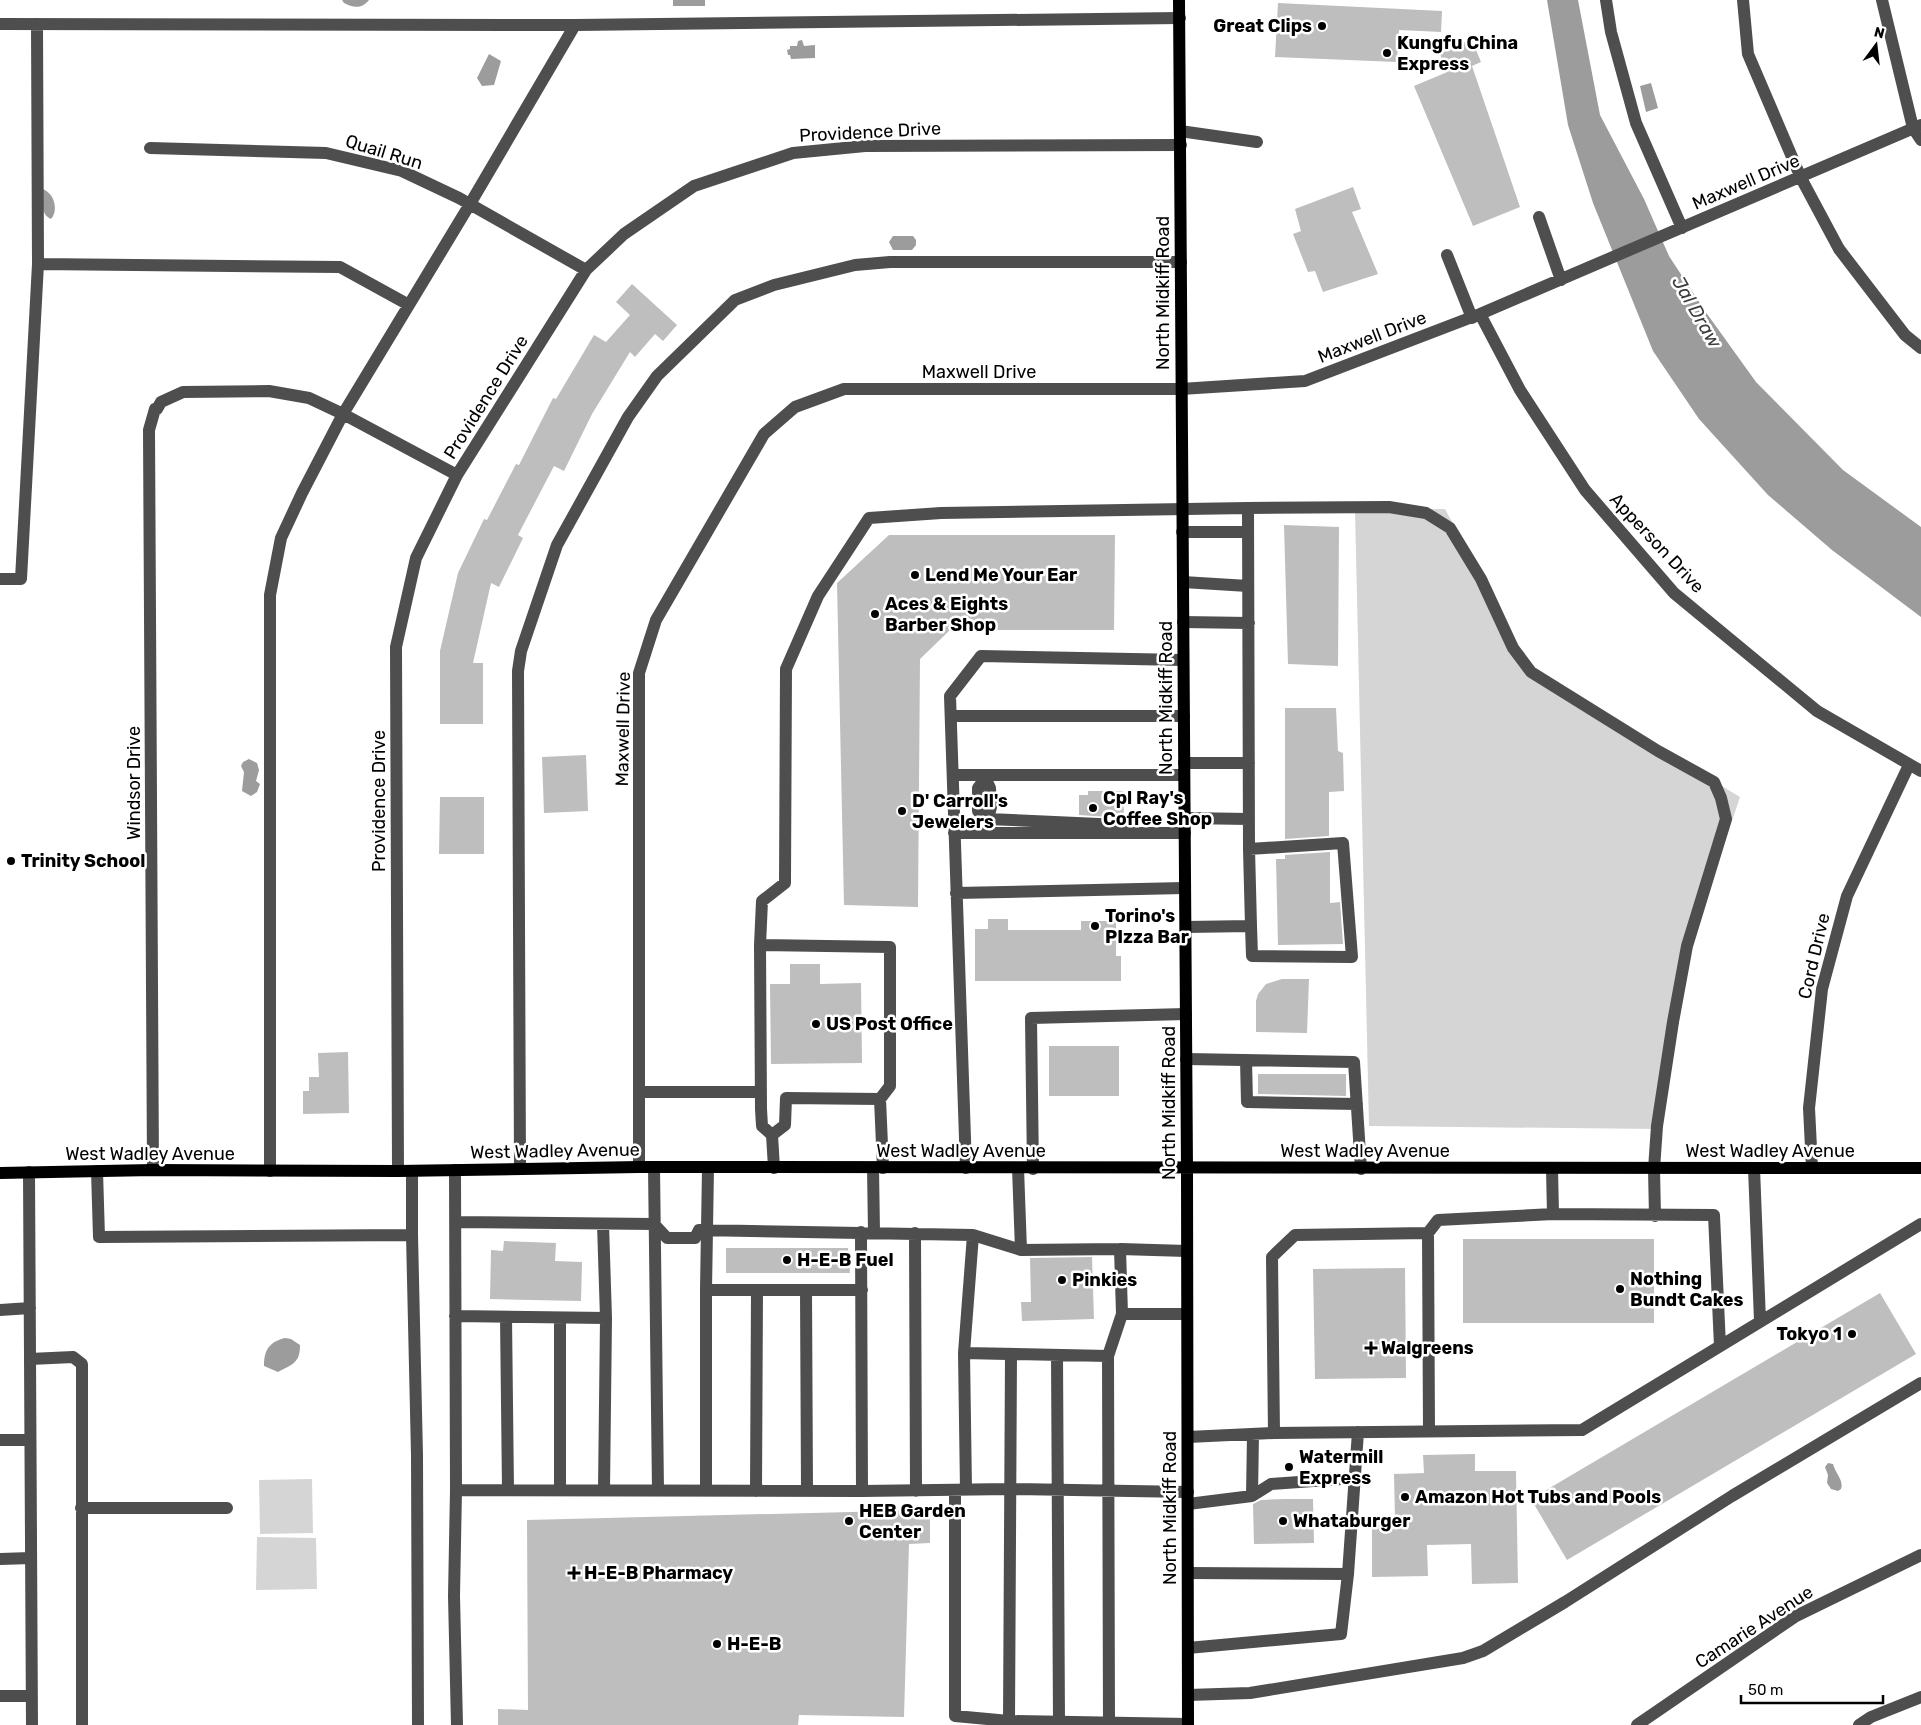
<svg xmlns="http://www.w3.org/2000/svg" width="1921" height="1725" font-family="Rubik,sans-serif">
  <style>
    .green { fill: #d5d5d5 }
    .water { fill: #9c9c9c }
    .building { fill: #bebebe }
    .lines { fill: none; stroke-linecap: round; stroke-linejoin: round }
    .minor { stroke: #4e4e4e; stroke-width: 12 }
    .major { stroke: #000; stroke-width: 12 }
    .poi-dot { fill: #000; stroke: #fff; stroke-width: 2 }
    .labels { text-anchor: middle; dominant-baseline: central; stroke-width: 5; stroke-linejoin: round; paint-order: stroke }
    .poi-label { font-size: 18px; font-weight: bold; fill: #000; stroke: #fff; text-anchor: start }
    .street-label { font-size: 18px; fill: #000; stroke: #fff }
    .water-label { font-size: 19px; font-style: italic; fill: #3d3d3d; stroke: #fff }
  </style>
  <rect width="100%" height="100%" fill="#fff"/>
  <path class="green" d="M 1445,509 L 1533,672 L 1740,797 L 1688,953 L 1658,1129 L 1369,1126 L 1355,510 Z
    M 312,1479 L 313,1533 L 260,1534 L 259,1480 Z
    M 257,1537 L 316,1538 L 317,1589 L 256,1590 Z"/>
  <path class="water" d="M 342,0 L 369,0 C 362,9 353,8 344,3 Z
    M 673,0 L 705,0 L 705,6 L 673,6 Z
    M 1547,0 L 1578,0 L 1600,115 L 1644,199 L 1669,256 L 1705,311 L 1756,382 L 1843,470 L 1921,527 L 1921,617 L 1832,550 L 1768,495 L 1699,419 L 1653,351 L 1593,203 L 1568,125 Z
    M 802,40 L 804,46 L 815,45 L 815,58 L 791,59 L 790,55 L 788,55 L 787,50 L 790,49 L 790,46 L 797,46 L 798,41 Z
    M 489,54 L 501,61 L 494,85 L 482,86 L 477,78 Z
    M 1651,83 L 1658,108 L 1646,112 L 1640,86 Z
    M 42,189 C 54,192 59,210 51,219 C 39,214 43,199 42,189 Z
    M 893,236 L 913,236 L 916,240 L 916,245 L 912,250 L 893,250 L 889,242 Z
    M 249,759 L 257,763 L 259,770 L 256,781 L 260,784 L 257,792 L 251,796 L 242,791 L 244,772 L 241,766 L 243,762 Z
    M 285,1338 L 291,1339 L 300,1345 C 300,1363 293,1364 278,1372 L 264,1366 C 264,1350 269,1342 285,1338 Z
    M 1828,1463 L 1833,1464 C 1835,1473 1844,1480 1841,1489 L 1838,1491 L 1831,1489 L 1827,1483 L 1828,1475 L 1825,1467 Z"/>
  <path class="building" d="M 1278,3 L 1442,11 L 1441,32 L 1399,30 L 1397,62 L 1275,57 Z
    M 1472,40 L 1481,62 L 1472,66 L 1520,207 L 1473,226 L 1414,86 L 1464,65 L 1444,65 L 1439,51 Z
    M 1353,187 L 1361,209 L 1352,212 L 1378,274 L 1323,292 L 1315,271 L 1308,272 L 1293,234 L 1301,231 L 1295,209 Z
    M 632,284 L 677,325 L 663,341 L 655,334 L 635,357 L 630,352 L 592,414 L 564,471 L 554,466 L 518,535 L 523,538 L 499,587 L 491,583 L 473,663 L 483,663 L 483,724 L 440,724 L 440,651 L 458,573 L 484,519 L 487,520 L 516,464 L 519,465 L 553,398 L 556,399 L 594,335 L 606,342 L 630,315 L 616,302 Z
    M 1284,525 L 1339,527 L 1338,666 L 1288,664 Z
    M 889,535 L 1115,535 L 1114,630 L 950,630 L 920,659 L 918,907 L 844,905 L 837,583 Z
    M 1285,708 L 1336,708 L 1338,751 L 1343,753 L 1344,791 L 1329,792 L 1329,836 L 1285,839 Z
    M 586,755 L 588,811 L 544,813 L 542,757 Z
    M 1088,791 L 1123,791 L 1124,818 L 1079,815 L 1079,795 L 1088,795 Z
    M 440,797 L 484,797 L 484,854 L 439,854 Z
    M 1330,852 L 1330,903 L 1340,902 L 1343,944 L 1278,945 L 1276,859 L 1285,859 L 1285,855 Z
    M 988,919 L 1008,919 L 1008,930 L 1081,930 L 1081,921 L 1116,921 L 1116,956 L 1121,956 L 1121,981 L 975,981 L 975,929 L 988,929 Z
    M 790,964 L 820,964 L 820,984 L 861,983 L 862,1063 L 771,1064 L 770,984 L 790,984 Z
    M 1282,979 L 1309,979 L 1307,1033 L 1256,1032 L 1256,1001 L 1258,994 L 1266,984 Z
    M 1049,1046 L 1119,1046 L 1119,1096 L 1049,1096 Z
    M 348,1052 L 349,1113 L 303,1114 L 303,1091 L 309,1091 L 309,1077 L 319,1077 L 318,1053 Z
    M 1258,1074 L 1346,1074 L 1346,1096 L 1258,1094 Z
    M 1463,1239 L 1654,1239 L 1654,1323 L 1463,1323 Z
    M 504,1241 L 556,1243 L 555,1261 L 582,1262 L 581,1301 L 490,1299 L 491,1250 L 503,1251 Z
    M 726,1248 L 848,1248 L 850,1273 L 726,1273 Z
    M 1092,1257 L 1094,1319 L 1022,1321 L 1021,1302 L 1031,1302 L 1030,1258 Z
    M 1405,1268 L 1406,1378 L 1315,1379 L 1313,1269 Z
    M 1880,1293 L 1916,1354 L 1567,1560 L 1531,1499 Z
    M 1475,1454 L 1475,1471 L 1516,1471 L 1518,1583 L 1472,1584 L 1471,1544 L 1427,1545 L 1428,1576 L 1372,1577 L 1372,1519 L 1395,1519 L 1394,1474 L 1424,1473 L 1423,1455 Z
    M 1284,1499 L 1313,1499 L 1314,1543 L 1254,1544 L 1253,1504 L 1261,1500 Z
    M 930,1510 L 930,1543 L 909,1544 L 904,1717 L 799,1715 L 798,1725 L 498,1725 L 498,1709 L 528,1710 L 527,1520 Z"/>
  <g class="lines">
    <path class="minor" d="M 1606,0 L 1611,32 L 1636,123 L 1682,228
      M 1743,0 L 1748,54 L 1801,178 L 1839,249 L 1905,335 L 1921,348
      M 1882,0 L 1913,128 L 1921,140
      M 0,24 L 575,25
      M 1180,131 L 1257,142
      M 150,148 L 326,153 L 402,171 L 459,198 L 586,270
      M 1539,217 L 1561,280
      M 1447,255 L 1472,318
      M 38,264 L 340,267 L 409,305
      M 1480,314 L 1520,390 L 1585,490 L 1674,593 L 1817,711 L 1921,771
      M 1248,508 L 1389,507 L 1426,513 L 1450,528 L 1481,579 L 1513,648 L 1531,672 L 1658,751 L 1714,782 L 1721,798 L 1726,819 L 1687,946 L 1673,1022 L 1657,1126 L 1654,1169 L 1655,1216
      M 1182,532 L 1248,532
      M 0,579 L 21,579 L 38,264 L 37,24
      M 1183,582 L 1248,586
      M 1183,622 L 1249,623
      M 952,716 L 1184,716
      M 1184,763 L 1249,763
      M 953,775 L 1184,775
      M 984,775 L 990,788 L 991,807 L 988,819 L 1121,825 L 1124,828
      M 984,780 L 978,788 L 978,811 L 988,819
      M 1185,818 L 1249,819
      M 954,833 L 1185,833
      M 956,893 L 1184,888
      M 1186,927 L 1251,926 L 1252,956 L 1352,957 L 1343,843 L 1249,849 L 1251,926
      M 760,945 L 761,1109 L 762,1126 L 772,1135
      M 1186,1059 L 1354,1062 L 1361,1169
      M 1246,1060 L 1247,1102 L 1357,1104
      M 639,1092 L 761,1092
      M 639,1167 L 639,673 L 656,620 L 764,434 L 795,407 L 844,389 L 1181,389 L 1305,381 L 1480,314 L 1921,125
      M 654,1167 L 658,1490
      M 708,1168 L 706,1290 L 862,1290
      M 774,1168 L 772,1135 L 785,1125 L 786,1098 L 880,1099
      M 873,1168 L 874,1232
      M 883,1168 L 880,1099 L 890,1086 L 890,947 L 760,945 L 762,901 L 785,883 L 786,669 L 818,596 L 869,518 L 941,513 L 1248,508 L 1249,849
      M 966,1168 L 950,696 L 981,656 L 1183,660
      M 1018,1168 L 1021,1250
      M 1754,1168 L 1760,1321
      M 1812,1168 L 1809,1108 L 1822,989 L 1847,896 L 1909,765
      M 520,1169 L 518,671 L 521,651 L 557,545 L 628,417 L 657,376 L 735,300 L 774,285 L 855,265 L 890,262 L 1181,262
      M 1033,1169 L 1031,1018 L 1186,1014
      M 153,1170 L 149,430 L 155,409 L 157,409 L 161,402 L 183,392 L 269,391 L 309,398 L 343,414 L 457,475
      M 455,1170 L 456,1490 L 862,1491 L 1010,1489 L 1188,1492
      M 97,1171 L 99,1237 L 412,1235 L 412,1171
      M 270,1171 L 270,595 L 281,538 L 302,493 L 343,414 L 470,204 L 575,25 L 1180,18
      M 398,1171 L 396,647 L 416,558 L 457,475 L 586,270 L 624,234 L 694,186 L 793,153 L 865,146 L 1181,145
      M 29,1172 L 32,1725
      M 1553,1214 L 1714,1215 L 1720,1346
      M 455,1222 L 654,1224 L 667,1238 L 695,1238 L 699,1230 L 973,1235 L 964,1353 L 1108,1356
      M 861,1232 L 862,1491
      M 915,1233 L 916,1491
      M 1428,1233 L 1429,1431
      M 412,1235 L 417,1455 L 418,1725
      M 973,1235 L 1021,1250 L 1120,1249 L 1187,1251
      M 1120,1249 L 1122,1314 L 1187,1314
      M 706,1290 L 706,1490
      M 806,1290 L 807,1491
      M 0,1310 L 30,1308
      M 455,1316 L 606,1318 L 603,1224
      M 506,1317 L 508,1490
      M 560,1318 L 560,1490
      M 964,1353 L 966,1490
      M 1057,1355 L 1059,1722
      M 30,1359 L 73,1357 L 82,1364 L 82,1725
      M 1274,1433 L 1582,1430 L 1921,1224
      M 1188,1437 L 1274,1433 L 1272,1257 L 1295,1235 L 1428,1233 L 1438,1220 L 1553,1214 L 1552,1169
      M 0,1440 L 30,1440
      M 456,1490 L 454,1596 L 457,1725
      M 604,1490 L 606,1318
      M 955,1490 L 955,1716 L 1009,1721 L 1188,1724
      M 756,1491 L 757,1290
      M 1252,1496 L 1253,1434
      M 1188,1504 L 1252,1496 L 1271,1484 L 1356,1478
      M 81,1508 L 227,1508
      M 0,1559 L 31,1558
      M 1188,1573 L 1348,1574
      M 1188,1648 L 1341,1634 L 1348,1574 L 1358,1432
      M 1188,1695 L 1250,1693 L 1463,1658 L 1483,1651 L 1565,1602 L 1732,1496 L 1921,1383
      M 0,1696 L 32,1696
      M 1009,1721 L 1011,1354
      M 1109,1725 L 1108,1356 L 1122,1314
      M 1637,1725 L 1796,1616 L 1921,1555
      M 1859,1725 L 1871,1717 L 1921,1697"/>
    <path class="major" d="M 1179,0 L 1187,1169 L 1188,1725
      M 0,1173 L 153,1170 L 398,1171 L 639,1167 L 1921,1168"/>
  </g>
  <g class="poi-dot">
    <circle cx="1322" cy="26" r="5"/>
    <circle cx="1387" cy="53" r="5"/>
    <circle cx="915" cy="575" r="5"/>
    <circle cx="875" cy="614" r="5"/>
    <circle cx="1093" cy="808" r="5"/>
    <circle cx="902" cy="811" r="5"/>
    <circle cx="11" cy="861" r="5"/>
    <circle cx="1095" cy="926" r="5"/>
    <circle cx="816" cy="1024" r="5"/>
    <circle cx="787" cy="1260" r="5"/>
    <circle cx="1062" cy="1280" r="5"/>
    <circle cx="1620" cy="1289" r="5"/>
    <circle cx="1852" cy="1334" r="5"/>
    <path d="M1368.5 1340.5h5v5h5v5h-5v5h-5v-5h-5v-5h5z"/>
    <circle cx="1289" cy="1467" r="5"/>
    <circle cx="1405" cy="1497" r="5"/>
    <circle cx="849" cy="1521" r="5"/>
    <circle cx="1283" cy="1521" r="5"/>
    <path d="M571.5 1565.5h5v5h5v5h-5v5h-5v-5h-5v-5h5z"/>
    <circle cx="717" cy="1644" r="5"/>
  </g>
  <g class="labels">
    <g class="poi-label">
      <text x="1312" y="26" text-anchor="end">Great Clips</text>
      <text x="1397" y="43">Kungfu China<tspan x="1397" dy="21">Express</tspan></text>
      <text x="925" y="575">Lend Me Your Ear</text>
      <text x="885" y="604">Aces &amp; Eights<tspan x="885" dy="21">Barber Shop</tspan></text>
      <text x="1103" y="798">Cpl Ray's<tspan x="1103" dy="21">Coffee Shop</tspan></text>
      <text x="912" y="801">D' Carroll's<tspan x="912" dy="21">Jewelers</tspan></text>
      <text x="21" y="861">Trinity School</text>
      <text x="1105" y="916">Torino's<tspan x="1105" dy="21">PIzza Bar</tspan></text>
      <text x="826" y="1024">US Post Office</text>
      <text x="797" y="1260">H-E-B Fuel</text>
      <text x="1630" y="1279">Nothing<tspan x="1630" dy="21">Bundt Cakes</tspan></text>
      <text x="1072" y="1280">Pinkies</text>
      <text x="1842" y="1334" text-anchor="end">Tokyo 1</text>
      <text x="1381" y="1348">Walgreens</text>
      <text x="1299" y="1457">Watermill<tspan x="1299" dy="21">Express</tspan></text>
      <text x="1415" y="1497">Amazon Hot Tubs and Pools</text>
      <text x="859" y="1511">HEB Garden<tspan x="859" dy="21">Center</tspan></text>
      <text x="1293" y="1521">Whataburger</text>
      <text x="584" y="1573">H-E-B Pharmacy</text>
      <text x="727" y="1644">H-E-B</text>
    </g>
    <g class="street-label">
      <text transform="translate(870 132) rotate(-3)">Providence Drive</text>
      <text transform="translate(384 152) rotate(17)">Quail Run</text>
      <text transform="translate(1746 182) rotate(-23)">Maxwell Drive</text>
      <text transform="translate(1163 293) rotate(-90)">North Midkiff Road</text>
      <text transform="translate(1372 337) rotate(-21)">Maxwell Drive</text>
      <text x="979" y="372">Maxwell Drive</text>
      <text transform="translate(486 397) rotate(-58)">Providence Drive</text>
      <text transform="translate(1657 543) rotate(47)">Apperson Drive</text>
      <text transform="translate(1166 698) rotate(-90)">North Midkiff Road</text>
      <text transform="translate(623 729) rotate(-89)">Maxwell Drive</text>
      <text transform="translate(134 783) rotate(-90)">Windsor Drive</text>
      <text transform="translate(379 801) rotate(-90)">Providence Drive</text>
      <text transform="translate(1814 956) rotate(-77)">Cord Drive</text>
      <text transform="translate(1169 1103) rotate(-90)">North Midkiff Road</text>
      <text transform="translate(555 1151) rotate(-1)">West Wadley Avenue</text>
      <text x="961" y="1151">West Wadley Avenue</text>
      <text x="1365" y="1151">West Wadley Avenue</text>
      <text x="1770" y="1151">West Wadley Avenue</text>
      <text x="150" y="1154">West Wadley Avenue</text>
      <text transform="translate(1170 1508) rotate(-90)">North Midkiff Road</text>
      <text transform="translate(1754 1627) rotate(-33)">Camarie Avenue</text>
    </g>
    <g class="water-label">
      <text transform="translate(1697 312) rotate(60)">Jal Draw</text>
    </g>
  </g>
  <g transform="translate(1876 45) rotate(15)" stroke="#ffffff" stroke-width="4" paint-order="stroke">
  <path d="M0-4L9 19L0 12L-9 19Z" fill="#000000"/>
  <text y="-8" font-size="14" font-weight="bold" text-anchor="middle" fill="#000000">N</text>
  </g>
  <path d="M1741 1695v8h142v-8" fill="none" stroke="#000000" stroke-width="2.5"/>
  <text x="1748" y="1695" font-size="15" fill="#000000" stroke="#ffffff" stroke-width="4" paint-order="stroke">50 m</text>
</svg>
